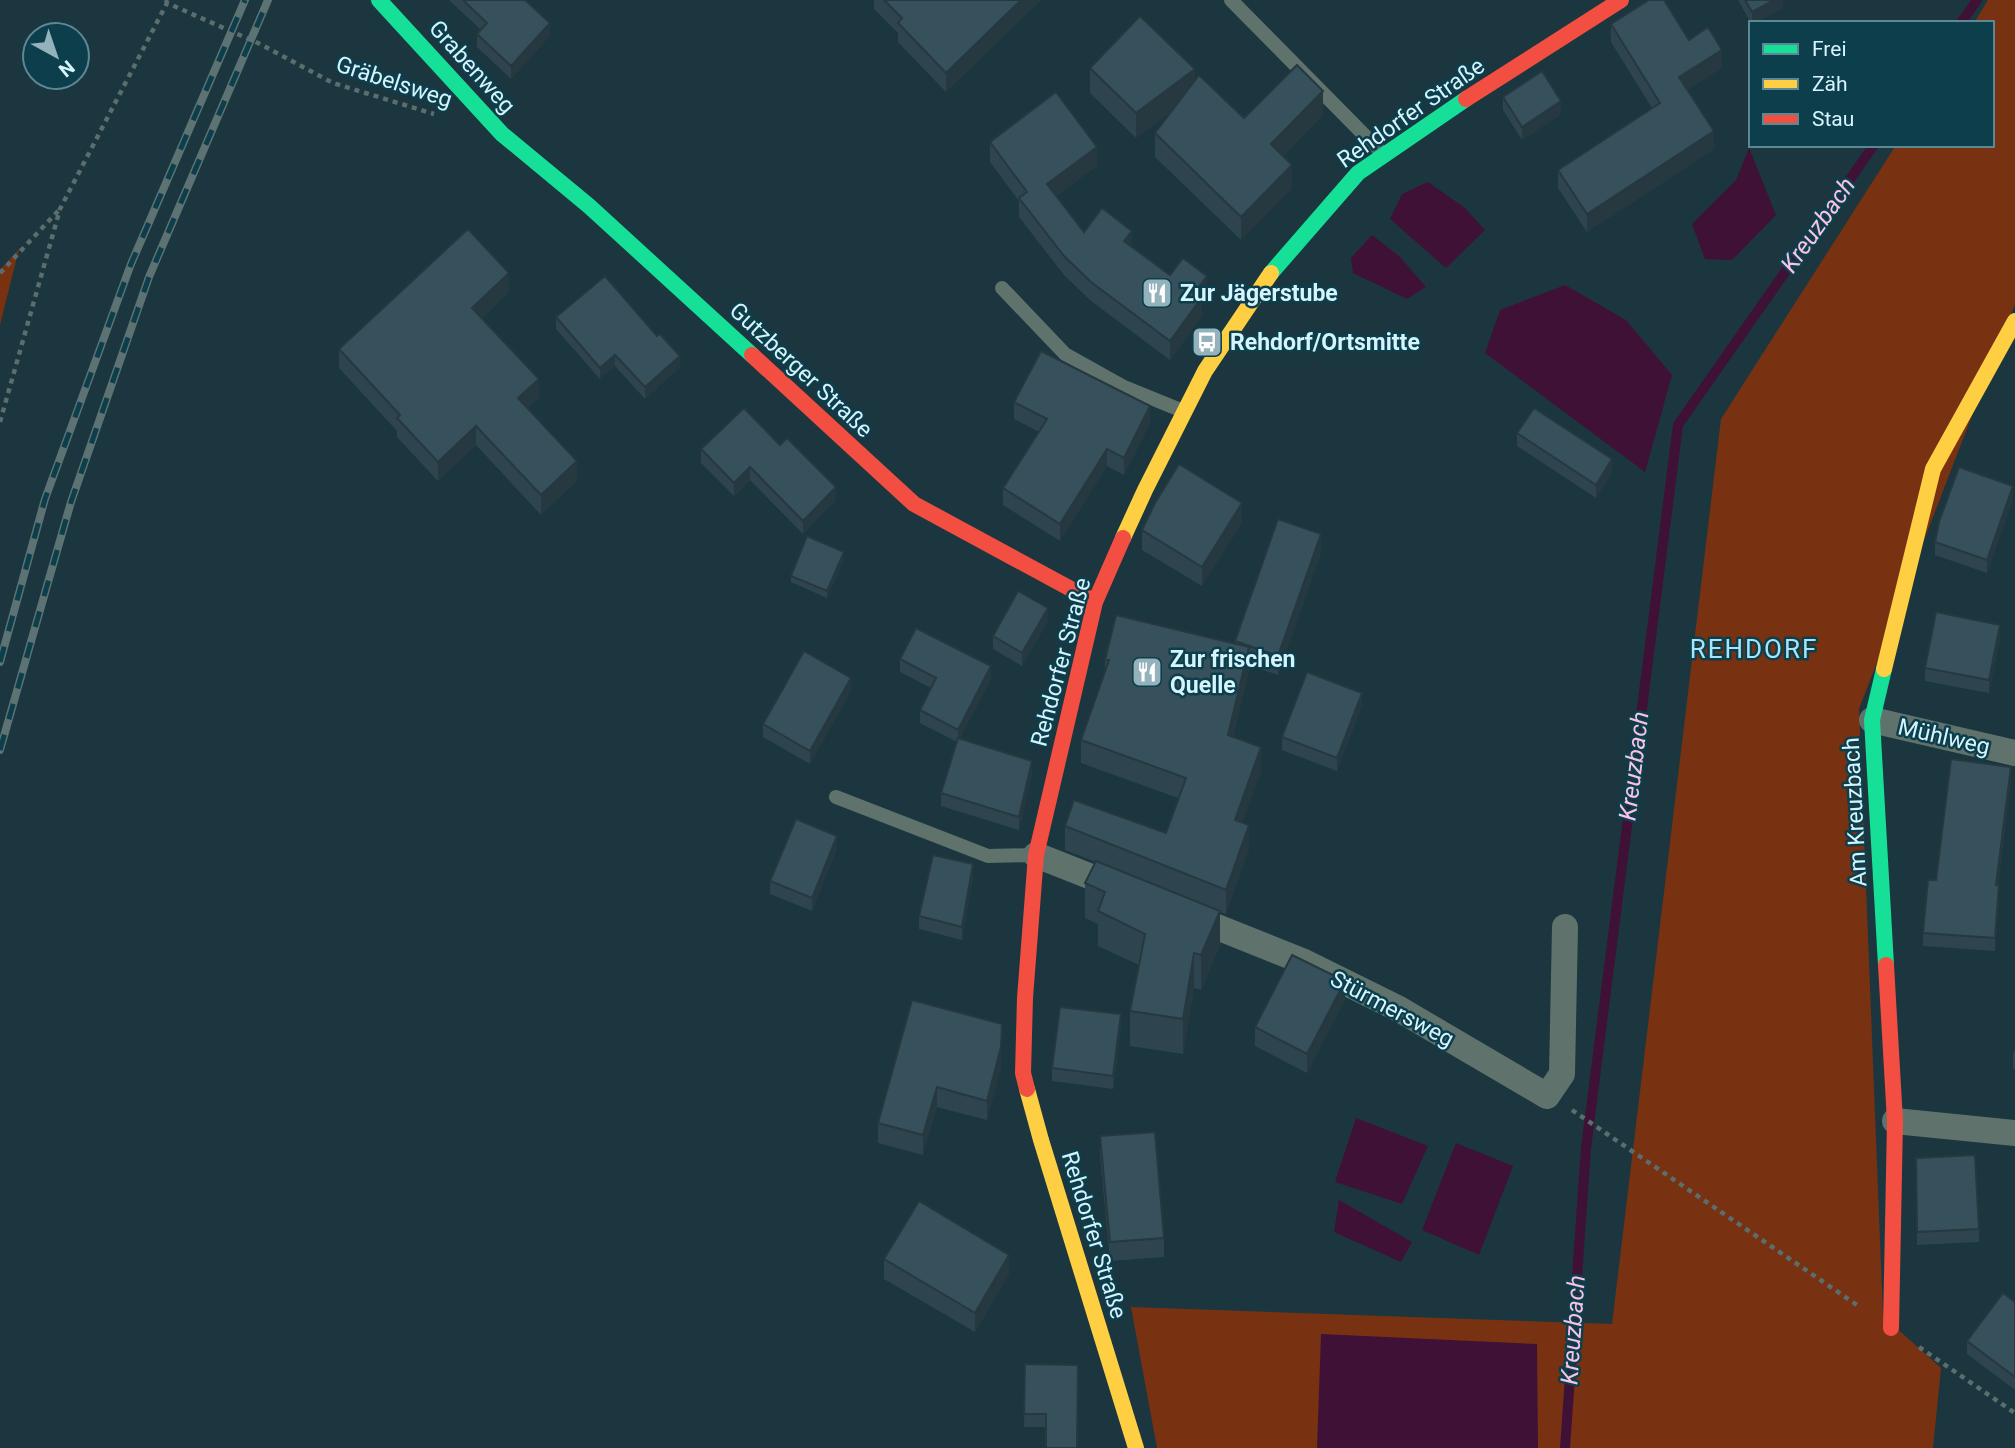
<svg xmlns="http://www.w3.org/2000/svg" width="2015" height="1448" font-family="Roboto,sans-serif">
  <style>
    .green { fill: #783211 }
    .water { fill: #401136 }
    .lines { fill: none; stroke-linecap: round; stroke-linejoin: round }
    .stream { stroke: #401136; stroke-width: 10 }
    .path { stroke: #5b6d6d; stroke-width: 4.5; stroke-dasharray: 5 5; stroke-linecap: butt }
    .lane { stroke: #5f726c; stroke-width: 14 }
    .street { stroke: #5f726c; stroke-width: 26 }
    .fast { stroke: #16e098; stroke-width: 16 }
    .slow { stroke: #ffcf43; stroke-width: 16 }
    .jam { stroke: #f24e42; stroke-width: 16 }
    .rail-casing { stroke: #5d7272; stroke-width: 8 }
    .rail { stroke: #0d3e4c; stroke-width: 5; stroke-dasharray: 16; stroke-linecap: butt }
    .wall { fill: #2e454f }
    .shaded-wall { fill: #263840 }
    .building { fill: #36505c; stroke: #263840; stroke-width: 2 }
    .labels { text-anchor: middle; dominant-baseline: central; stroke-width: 5; stroke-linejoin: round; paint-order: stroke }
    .street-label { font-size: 23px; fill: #d5f4fe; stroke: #0d3e4c }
    .poi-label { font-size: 23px; font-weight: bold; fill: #d5f4fe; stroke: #0d3e4c; text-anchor: start }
    .water-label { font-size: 24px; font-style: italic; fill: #fac3e5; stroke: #0d3e4c }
    .quarter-label { font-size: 26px; letter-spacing: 2px; fill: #a6e4f9; stroke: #0d3e4c }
  </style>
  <rect width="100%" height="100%" fill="#1b363e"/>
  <path class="green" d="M 1988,0 L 2015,0 L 2015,304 L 1859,709 L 1883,1316 L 1941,1368 L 1933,1448 L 1157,1448 L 1131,1307 L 1612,1324 L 1721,419 L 1896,145 L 1992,145 L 1992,23 L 1974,23 Z
    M 19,249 L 0,325 L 0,270 Z"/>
  <path class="water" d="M 1749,148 L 1776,215 L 1732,260 L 1705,259 L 1692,224 L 1736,180 Z
    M 1428,182 L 1465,208 L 1485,230 L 1446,268 L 1390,219 L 1402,194 Z
    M 1372,235 L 1400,257 L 1426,287 L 1407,299 L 1353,273 L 1351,258 Z
    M 1565,285 L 1626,320 L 1672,375 L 1645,472 L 1485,353 L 1500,310 Z
    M 1356,1118 L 1428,1146 L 1402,1204 L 1335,1182 Z
    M 1456,1143 L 1513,1166 L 1479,1255 L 1422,1230 Z
    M 1339,1200 L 1412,1242 L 1401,1262 L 1334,1232 Z
    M 1321,1334 L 1537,1344 L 1538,1448 L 1317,1448 Z"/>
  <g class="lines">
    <path class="stream" d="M 1961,23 L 1977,0
      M 1565,1448 L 1586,1148 L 1678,425 L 1874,145"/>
    <path class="path" d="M 166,0 L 167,3 L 260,44 L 333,83 L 434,114
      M 0,273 L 59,210
      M 0,422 L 60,209 L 167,3
      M 1572,1110 L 1857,1305
      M 1919,1347 L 2015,1413"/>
    <path class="lane" d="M 1231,0 L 1383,154
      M 1002,288 L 1065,354 L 1124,387 L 1183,411
      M 836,797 L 988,856 L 1035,855"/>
    <path class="street" d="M 1872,720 L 2015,753
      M 1036,855 L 1122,889
      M 1187,915 L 1302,961 L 1399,1009 L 1547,1096 L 1562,1074 L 1565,927
      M 1895,1121 L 2015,1133"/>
    <path class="fast" d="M 379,0 L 502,134 L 589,206 L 752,355
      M 1271,273 L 1358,173 L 1466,99
      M 1884,669 L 1872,720 L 1886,965"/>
    <path class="slow" d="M 1123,538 L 1145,490 L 1205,371 L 1271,273
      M 1884,669 L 1933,469 L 2015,321
      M 1027,1089 L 1041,1140 L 1136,1448"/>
    <path class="jam" d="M 1466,99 L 1621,0
      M 752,355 L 914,504 L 1095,602
      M 1886,965 L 1895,1121 L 1891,1328
      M 1027,1089 L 1023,1073 L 1025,998 L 1036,855 L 1095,602 L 1123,538"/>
    <g class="rail-casing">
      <path id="rail" d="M 0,662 L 45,499 L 131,264 L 245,0
        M 0,750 L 71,502 L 149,277 L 268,0"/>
    </g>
    <use href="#rail" class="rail"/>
  </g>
  <path class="wall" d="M 449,0 L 525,0 L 550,36 L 511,79 L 477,47 L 477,34 L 481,30 Z
    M 874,0 L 1041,0 L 946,92 L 898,42 L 898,33 L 874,9 Z
    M 1738,0 L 1783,0 L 1783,8 L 1756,23 L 1751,23 Z
    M 1611,24 L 1689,40 L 1722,68 L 1687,90 L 1714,149 L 1587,232 L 1558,188 L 1558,170 L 1652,108 L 1611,42 Z
    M 1090,68 L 1195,81 L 1244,118 L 1323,115 L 1283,156 L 1292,188 L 1241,240 L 1155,157 L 1155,133 L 1172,111 L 1136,138 L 1090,93 Z
    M 1503,97 L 1561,114 L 1522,140 L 1503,110 Z
    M 990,142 L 1097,166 L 1056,196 L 1084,232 L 1132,247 L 1170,275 L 1207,295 L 1202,303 L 1202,316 L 1170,360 L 1091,301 L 1064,275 L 1019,217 L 1019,201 L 990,162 Z
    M 509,292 L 482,318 L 539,398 L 528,408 L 577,481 L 541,515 L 476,445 L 438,481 L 397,437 L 397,431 L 339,368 L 339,349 Z
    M 556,317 L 657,336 L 680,367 L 645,399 L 615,366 L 600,379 L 556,329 Z
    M 1014,402 L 1150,423 L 1124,475 L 1107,466 L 1060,541 L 1003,505 L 1003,488 L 1039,432 L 1014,419 Z
    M 1517,433 L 1612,472 L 1596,498 L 1517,446 Z
    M 780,445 L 836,500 L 803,534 L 750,480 L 734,496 L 701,463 L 701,449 Z
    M 2013,499 L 1987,573 L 1935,555 L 1935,542 Z
    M 1242,523 L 1202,586 L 1142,550 L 1142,530 Z
    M 1321,553 L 1278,675 L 1249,665 L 1249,671 L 1233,737 L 1261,771 L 1242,823 L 1249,849 L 1226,914 L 1220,912 L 1220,945 L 1201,990 L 1194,988 L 1183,1054 L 1130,1046 L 1130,1011 L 1139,965 L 1098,946 L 1098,924 L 1085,918 L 1085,883 L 1096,862 L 1065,850 L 1065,826 L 1166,833 L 1178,798 L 1081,763 L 1081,740 L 1105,671 L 1105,660 L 1235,644 L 1235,641 Z
    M 844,559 L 827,598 L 791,582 L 791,576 Z
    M 1048,621 L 1022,666 L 993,649 L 993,636 Z
    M 2000,638 L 1989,693 L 1925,681 L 1925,668 Z
    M 900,659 L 991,679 L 960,738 L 1032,774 L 1019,830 L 941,806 L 941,793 L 957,742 L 920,723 L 920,710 L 931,688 L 900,672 Z
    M 851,691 L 810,764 L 763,737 L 763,724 Z
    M 1362,706 L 1337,771 L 1282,750 L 1282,737 Z
    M 2011,780 L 1998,885 L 1999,898 L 1995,951 L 1923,946 L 1923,933 L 1936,880 Z
    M 837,849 L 812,911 L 770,894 L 770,881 Z
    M 973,877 L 962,940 L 919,929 L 919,916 Z
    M 912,1000 L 1001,1067 L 987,1120 L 937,1107 L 923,1155 L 878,1143 L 878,1123 Z
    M 1345,1000 L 1307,1073 L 1255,1046 L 1255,1027 Z
    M 1121,1028 L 1113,1089 L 1052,1081 L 1052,1068 Z
    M 2015,1049 L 2015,1069 L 2013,1069 L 2013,1055 Z
    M 1100,1136 L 1164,1238 L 1164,1257 L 1110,1261 L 1100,1156 Z
    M 1916,1158 L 1979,1229 L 1979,1242 L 1917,1245 Z
    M 884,1259 L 1009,1274 L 975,1332 L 884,1279 Z
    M 2015,1302 L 2015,1390 L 1967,1354 L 1967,1341 Z
    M 1025,1364 L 1078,1365 L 1046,1427 L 1024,1427 Z"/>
  <path class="shaded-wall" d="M 1021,0 L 1041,0 L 946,92 L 946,73 Z
    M 1774,0 L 1783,0 L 1783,8 L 1756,23 L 1752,23 L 1752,12 Z
    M 550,23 L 550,36 L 511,79 L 511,66 Z
    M 1722,50 L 1722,68 L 1679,96 L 1679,77 Z
    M 1195,69 L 1195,94 L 1136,138 L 1136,113 Z
    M 1323,91 L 1323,115 L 1271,168 L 1271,144 Z
    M 1561,101 L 1561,114 L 1522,140 L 1522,127 Z
    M 1714,131 L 1714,149 L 1587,232 L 1587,214 Z
    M 1097,147 L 1097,166 L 1047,203 L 1047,184 Z
    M 1292,165 L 1292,188 L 1241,240 L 1241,217 Z
    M 1132,231 L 1132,250 L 1124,241 Z
    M 509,273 L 509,292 L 472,327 L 472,308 Z
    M 1207,276 L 1207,295 L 1202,303 L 1202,316 L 1170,360 L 1170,341 L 1195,292 Z
    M 615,355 L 615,366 L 600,379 L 600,368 Z
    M 680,356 L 680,367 L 645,399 L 645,387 Z
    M 539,379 L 539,398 L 518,417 L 518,398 Z
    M 1150,406 L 1150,423 L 1124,475 L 1124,458 Z
    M 476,426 L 476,445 L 438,481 L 438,462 Z
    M 1107,449 L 1107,466 L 1060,541 L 1060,524 Z
    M 1612,459 L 1612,472 L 1596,498 L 1596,485 Z
    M 577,461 L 577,481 L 541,515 L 541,495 Z
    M 750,467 L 750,480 L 734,496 L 734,483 Z
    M 2013,486 L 2013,499 L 1987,573 L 1987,560 Z
    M 836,487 L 836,500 L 803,534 L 803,521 Z
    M 1242,503 L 1242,523 L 1202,586 L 1202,567 Z
    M 1321,534 L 1321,553 L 1278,675 L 1278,656 Z
    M 844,552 L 844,559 L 827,598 L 827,591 Z
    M 1048,608 L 1048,621 L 1022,666 L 1022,653 Z
    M 2000,625 L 2000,638 L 1989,693 L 1989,680 Z
    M 1249,647 L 1249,671 L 1228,759 L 1228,735 Z
    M 991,666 L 991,679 L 958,743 L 958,730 Z
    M 851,678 L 851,691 L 810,764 L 810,751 Z
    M 1362,693 L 1362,706 L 1337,771 L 1337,758 Z
    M 1261,747 L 1261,771 L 1235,844 L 1235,820 Z
    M 1032,761 L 1032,774 L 1019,830 L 1019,817 Z
    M 2011,767 L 2011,780 L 1996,898 L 1996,885 Z
    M 1249,825 L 1249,849 L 1226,914 L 1226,890 Z
    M 837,836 L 837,849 L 812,911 L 812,898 Z
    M 973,864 L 973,877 L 962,940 L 962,927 Z
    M 1999,885 L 1999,898 L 1995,951 L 1995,938 Z
    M 1220,911 L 1220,945 L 1201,990 L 1201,955 Z
    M 1194,953 L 1194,988 L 1183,1054 L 1183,1019 Z
    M 1345,981 L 1345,1000 L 1307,1073 L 1307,1054 Z
    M 1121,1014 L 1121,1028 L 1113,1089 L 1113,1076 Z
    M 1002,1024 L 1001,1067 L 987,1120 L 987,1101 Z
    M 937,1087 L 937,1107 L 923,1155 L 923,1135 Z
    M 1009,1255 L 1009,1274 L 975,1332 L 975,1313 Z"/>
  <path class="building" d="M 463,0 L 525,0 L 550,23 L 511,66 L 477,34 L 487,23 Z
    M 884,0 L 1021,0 L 946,73 L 898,23 L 902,18 Z
    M 1649,0 L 1664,0 L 1689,40 L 1708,27 L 1722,50 L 1679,77 L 1714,131 L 1587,214 L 1558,170 L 1660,103 L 1611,24 Z
    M 1745,0 L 1774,0 L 1752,12 Z
    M 1140,16 L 1195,69 L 1136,113 L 1090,68 Z
    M 1297,65 L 1323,91 L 1271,144 L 1292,165 L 1241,217 L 1155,133 L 1199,75 L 1244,118 Z
    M 1542,71 L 1561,101 L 1522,127 L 1503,97 Z
    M 1056,92 L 1097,147 L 1047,184 L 1084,232 L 1102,208 L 1132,231 L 1124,241 L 1170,275 L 1183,258 L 1207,276 L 1195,292 L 1202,297 L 1170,341 L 1091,282 L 1064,256 L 1019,198 L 1027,192 L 990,142 Z
    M 468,229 L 509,273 L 472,308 L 539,379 L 518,398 L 577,461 L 541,495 L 476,426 L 438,462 L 397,418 L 400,415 L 339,349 Z
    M 605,276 L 657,336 L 660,334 L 680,356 L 645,387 L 615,355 L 600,368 L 556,317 Z
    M 1041,351 L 1150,406 L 1124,458 L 1107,449 L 1060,524 L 1003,488 L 1047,419 L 1014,402 Z
    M 744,408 L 780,445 L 787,438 L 836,487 L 803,521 L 750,467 L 734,483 L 701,449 Z
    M 1534,408 L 1612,459 L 1596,485 L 1517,433 Z
    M 1179,464 L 1242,503 L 1202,567 L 1142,530 L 1155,503 Z
    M 1959,467 L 2013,486 L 1987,560 L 1935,542 L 1939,522 Z
    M 1278,519 L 1321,534 L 1278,656 L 1235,641 Z
    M 807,536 L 844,552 L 827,591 L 791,576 Z
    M 1018,591 L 1048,608 L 1022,653 L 993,636 Z
    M 1936,612 L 2000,625 L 1989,680 L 1925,668 Z
    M 1116,615 L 1249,647 L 1228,735 L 1261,747 L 1235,820 L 1249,825 L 1226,890 L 1065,826 L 1074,800 L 1166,833 L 1186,778 L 1081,740 L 1109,660 L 1105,660 Z
    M 916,628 L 991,666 L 958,730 L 920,710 L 936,678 L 900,659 Z
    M 804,651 L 851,678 L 810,751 L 763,724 Z
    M 1307,672 L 1362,693 L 1337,758 L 1282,737 Z
    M 958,738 L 1032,761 L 1019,817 L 941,793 Z
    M 1951,759 L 2011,767 L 1996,885 L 1999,885 L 1995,938 L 1923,933 L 1928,880 L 1936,880 Z
    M 796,819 L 837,836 L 812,898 L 770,881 Z
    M 933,855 L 973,864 L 962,927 L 919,916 Z
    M 1096,861 L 1220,911 L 1201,955 L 1194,953 L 1183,1019 L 1130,1011 L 1145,934 L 1098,911 L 1105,892 L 1085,883 Z
    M 1292,955 L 1345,981 L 1307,1054 L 1255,1027 Z
    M 912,1000 L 1002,1024 L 1001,1047 L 987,1101 L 937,1087 L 923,1135 L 878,1123 Z
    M 1060,1007 L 1121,1014 L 1113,1076 L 1052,1068 Z
    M 1155,1132 L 1164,1238 L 1110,1242 L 1100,1136 Z
    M 1975,1155 L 1979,1229 L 1917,1232 L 1916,1158 Z
    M 919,1201 L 1009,1255 L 975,1313 L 884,1259 Z
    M 2003,1293 L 2015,1302 L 2015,1377 L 1967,1341 Z
    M 1025,1364 L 1078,1365 L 1077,1448 L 1046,1448 L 1046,1414 L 1024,1414 Z"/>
  <defs>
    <g id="restaurant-square" transform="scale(1.575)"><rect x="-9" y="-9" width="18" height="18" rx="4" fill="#94b2bb" stroke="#0d3e4c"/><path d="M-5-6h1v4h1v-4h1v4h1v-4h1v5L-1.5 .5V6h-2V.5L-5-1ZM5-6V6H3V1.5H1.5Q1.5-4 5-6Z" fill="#fff"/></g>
    <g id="bus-square" transform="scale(1.575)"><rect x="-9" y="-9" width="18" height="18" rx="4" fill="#94b2bb" stroke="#0d3e4c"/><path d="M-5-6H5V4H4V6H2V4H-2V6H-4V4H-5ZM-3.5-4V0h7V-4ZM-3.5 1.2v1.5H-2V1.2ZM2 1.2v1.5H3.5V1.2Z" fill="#fff"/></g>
  </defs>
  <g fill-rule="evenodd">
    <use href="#restaurant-square" x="1157" y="293"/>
    <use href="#bus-square" x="1207" y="342"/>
    <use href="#restaurant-square" x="1147" y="672"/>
  </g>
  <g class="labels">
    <g class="street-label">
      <text transform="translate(472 67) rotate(48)">Grabenweg</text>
      <text transform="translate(394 82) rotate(18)">Gräbelsweg</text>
      <text transform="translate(1411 113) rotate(-35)">Rehdorfer Straße</text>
      <text transform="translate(801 370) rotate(43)">Gutzberger Straße</text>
      <text transform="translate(1061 662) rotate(-75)">Rehdorfer Straße</text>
      <text transform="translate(1944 737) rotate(13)">Mühlweg</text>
      <text transform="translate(1855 812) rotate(-93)">Am Kreuzbach</text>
      <text transform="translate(1392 1009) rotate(28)">Stürmersweg</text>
      <text transform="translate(1094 1235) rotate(73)">Rehdorfer Straße</text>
    </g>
    <g class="poi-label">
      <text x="1180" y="293">Zur Jägerstube</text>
      <text x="1230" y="342">Rehdorf/Ortsmitte</text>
      <text x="1170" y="659">Zur frischen<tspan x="1170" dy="26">Quelle</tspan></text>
    </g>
    <g class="water-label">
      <text transform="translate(1818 225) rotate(-55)">Kreuzbach</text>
      <text transform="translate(1634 766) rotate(-83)">Kreuzbach</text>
      <text transform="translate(1573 1330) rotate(-86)">Kreuzbach</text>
    </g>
    <g class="quarter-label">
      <text x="1754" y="649">REHDORF</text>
    </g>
  </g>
  <rect x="1749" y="21" width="245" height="126" fill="#0d3e4c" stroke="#5d8793" stroke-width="2"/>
  <rect x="1763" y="44" width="35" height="10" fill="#16e098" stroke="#5d8793" stroke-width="2"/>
  <text x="1812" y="56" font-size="21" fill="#d5f4fe">Frei</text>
  <rect x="1763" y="79" width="35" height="10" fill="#ffcf43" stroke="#5d8793" stroke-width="2"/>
  <text x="1812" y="91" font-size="21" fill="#d5f4fe">Zäh</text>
  <rect x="1763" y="114" width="35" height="10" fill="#f24e42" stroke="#5d8793" stroke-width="2"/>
  <text x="1812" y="126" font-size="21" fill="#d5f4fe">Stau</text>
  <g transform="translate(56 56) rotate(140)"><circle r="33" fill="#0d3e4c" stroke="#5d8793" stroke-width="2"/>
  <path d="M0-5L12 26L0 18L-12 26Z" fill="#94b2bb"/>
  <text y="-10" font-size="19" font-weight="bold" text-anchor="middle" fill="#d5f4fe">N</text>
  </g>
</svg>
